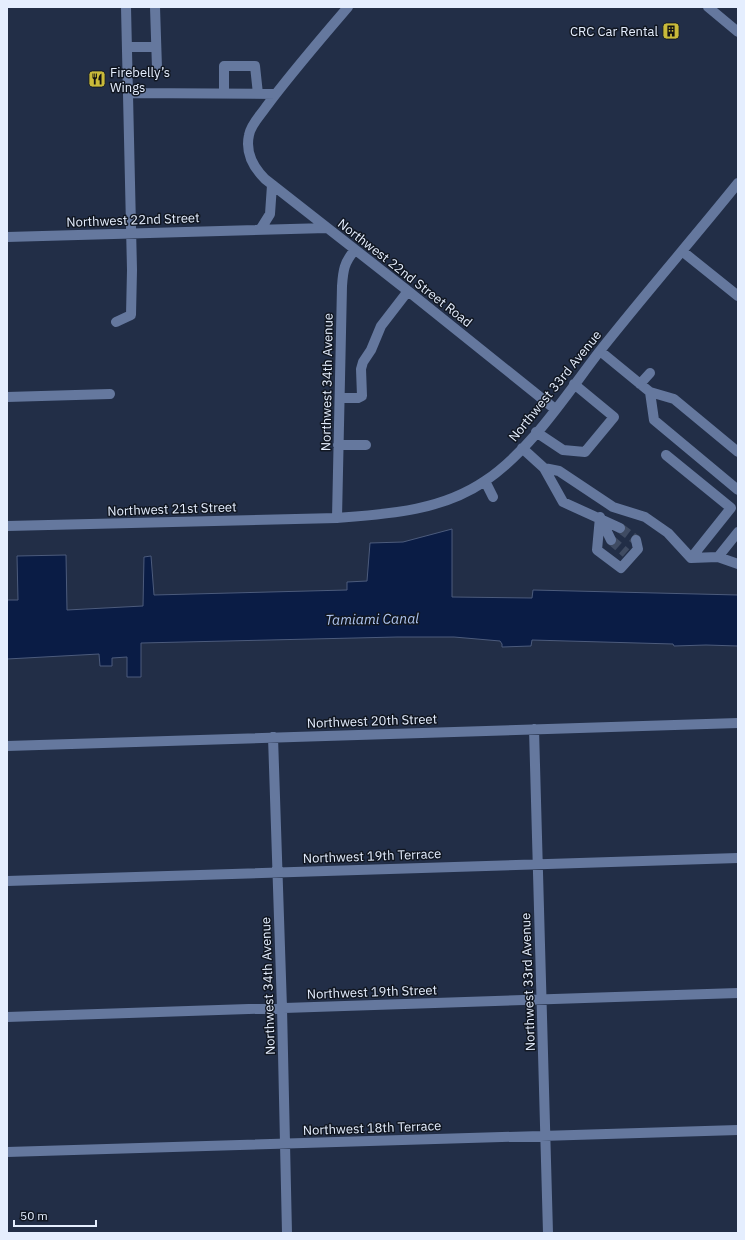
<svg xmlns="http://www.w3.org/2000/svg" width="745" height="1240" font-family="'IBM Plex Sans',sans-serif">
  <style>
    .water { fill: #0a1c45; stroke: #4c5b7c }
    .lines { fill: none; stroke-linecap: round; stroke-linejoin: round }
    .minor-tunnel { stroke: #3f4b62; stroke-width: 10; stroke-dasharray: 10 5; stroke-linecap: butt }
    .minor { stroke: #65789e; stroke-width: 10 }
    .labels { text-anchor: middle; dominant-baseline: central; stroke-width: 3; stroke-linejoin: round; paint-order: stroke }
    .poi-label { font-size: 13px; fill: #e5eefe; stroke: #111722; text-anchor: end }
    .street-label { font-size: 13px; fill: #e5eefe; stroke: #111722 }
    .water-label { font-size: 14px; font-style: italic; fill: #b0c6f2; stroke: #111722 }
  </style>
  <rect width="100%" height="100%" fill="#222e47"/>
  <path class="water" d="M 452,529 L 452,597 L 532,598 L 533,590 L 738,595 L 738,646 L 706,645 L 674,646 L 673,644 L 532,640 L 531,646 L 502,647 L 502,644 L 500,641 L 454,637 L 397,637 L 141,643 L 141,677 L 127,677 L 127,657 L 112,658 L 112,666 L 100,666 L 99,654 L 7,659 L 7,600 L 18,600 L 17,556 L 66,555 L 67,610 L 143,606 L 144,557 L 151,556 L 154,595 L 347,590 L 347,582 L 367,581 L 370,543 L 403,542 Z"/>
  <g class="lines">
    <path class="minor-tunnel" d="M 620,528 L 636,540
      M 611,540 L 626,553"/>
    <path class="minor" d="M 155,7 L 157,68
      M 348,7 C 320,40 292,72 266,107 C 260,116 251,124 249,135 C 245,153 253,167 265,179 L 408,291 L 555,409
      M 708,7 L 738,32
      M 127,47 L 156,47
      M 128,93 L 276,94
      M 224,93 L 224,66 L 255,66 L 258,94
      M 260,230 L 270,214 L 272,185
      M 7,237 L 327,228
      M 682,251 L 738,296
      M 116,322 L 131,315 L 132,270 L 126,7
      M 600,351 L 650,392 L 674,399 L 738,452
      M 640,384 L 650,373
      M 650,392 L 654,420 L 738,490
      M 7,397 L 110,394
      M 340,398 L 358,398 L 362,396 L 361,369 L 363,362 L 371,350 L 381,326 L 408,291
      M 536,432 L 563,450 L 585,452 L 614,417 L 574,384
      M 338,445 L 366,445
      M 522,448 L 544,468 L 563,502 L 620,528
      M 666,455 L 731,508 L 691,558
      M 544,468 L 559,471 L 613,507 L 645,517 L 668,533 L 691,558
      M 485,481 L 493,497
      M 600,517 L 597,550 L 621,568 L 638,549 L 636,540
      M 600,517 L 611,540
      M 337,518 L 342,286 C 343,271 344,262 355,250
      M 7,526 L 337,518 C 389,514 441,511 485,481 C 531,450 566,395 599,352 C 644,295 692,240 738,183
      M 718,557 L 738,532
      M 691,558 L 718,557 L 738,564
      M 534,729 L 548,1233
      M 273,737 L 282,1008 L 287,1233
      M 7,746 L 738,723
      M 7,881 L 738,858
      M 7,1017 L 738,993
      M 7,1152 L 738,1130"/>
  </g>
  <defs>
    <g id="building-square" transform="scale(0.9)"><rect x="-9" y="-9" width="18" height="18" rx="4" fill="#c9ba3a" stroke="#111722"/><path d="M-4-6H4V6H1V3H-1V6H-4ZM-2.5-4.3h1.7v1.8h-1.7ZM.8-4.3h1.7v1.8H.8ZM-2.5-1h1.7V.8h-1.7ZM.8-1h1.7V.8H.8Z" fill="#111"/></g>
    <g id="restaurant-square" transform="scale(0.9)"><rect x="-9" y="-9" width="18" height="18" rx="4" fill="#c9ba3a" stroke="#111722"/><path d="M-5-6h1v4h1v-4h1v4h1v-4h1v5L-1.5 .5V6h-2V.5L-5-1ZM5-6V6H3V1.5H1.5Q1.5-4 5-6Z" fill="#111"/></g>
  </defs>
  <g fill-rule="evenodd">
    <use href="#building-square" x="671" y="31"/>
    <use href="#restaurant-square" x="97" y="79"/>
  </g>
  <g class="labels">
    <g class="poi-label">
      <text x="658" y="31">CRC Car Rental</text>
      <text x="110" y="72" text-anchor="start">Firebelly’s<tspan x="110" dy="15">Wings</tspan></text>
    </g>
    <g class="street-label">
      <text transform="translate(133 220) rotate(-2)">Northwest 22nd Street</text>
      <text transform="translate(405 273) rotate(38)">Northwest 22nd Street Road</text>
      <text transform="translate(327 382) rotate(-89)">Northwest 34th Avenue</text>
      <text transform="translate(555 386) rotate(-51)">Northwest 33rd Avenue</text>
      <text transform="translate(172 509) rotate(-2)">Northwest 21st Street</text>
      <text transform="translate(372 721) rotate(-2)">Northwest 20th Street</text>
      <text transform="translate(372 856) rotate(-2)">Northwest 19th Terrace</text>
      <text transform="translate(528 982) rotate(-92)">Northwest 33rd Avenue</text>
      <text transform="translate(268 986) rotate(-92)">Northwest 34th Avenue</text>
      <text transform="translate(372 992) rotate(-2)">Northwest 19th Street</text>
      <text transform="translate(372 1128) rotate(-2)">Northwest 18th Terrace</text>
    </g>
    <g class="water-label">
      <text transform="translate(372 619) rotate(-1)">Tamiami Canal</text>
    </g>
  </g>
  <rect width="745" height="1240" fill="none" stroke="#e5eefe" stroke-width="16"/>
  <path d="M14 1220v6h82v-6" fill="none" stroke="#e5eefe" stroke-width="2"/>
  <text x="20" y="1220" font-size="12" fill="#e5eefe" stroke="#111722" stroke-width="3" paint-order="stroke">50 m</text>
</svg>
